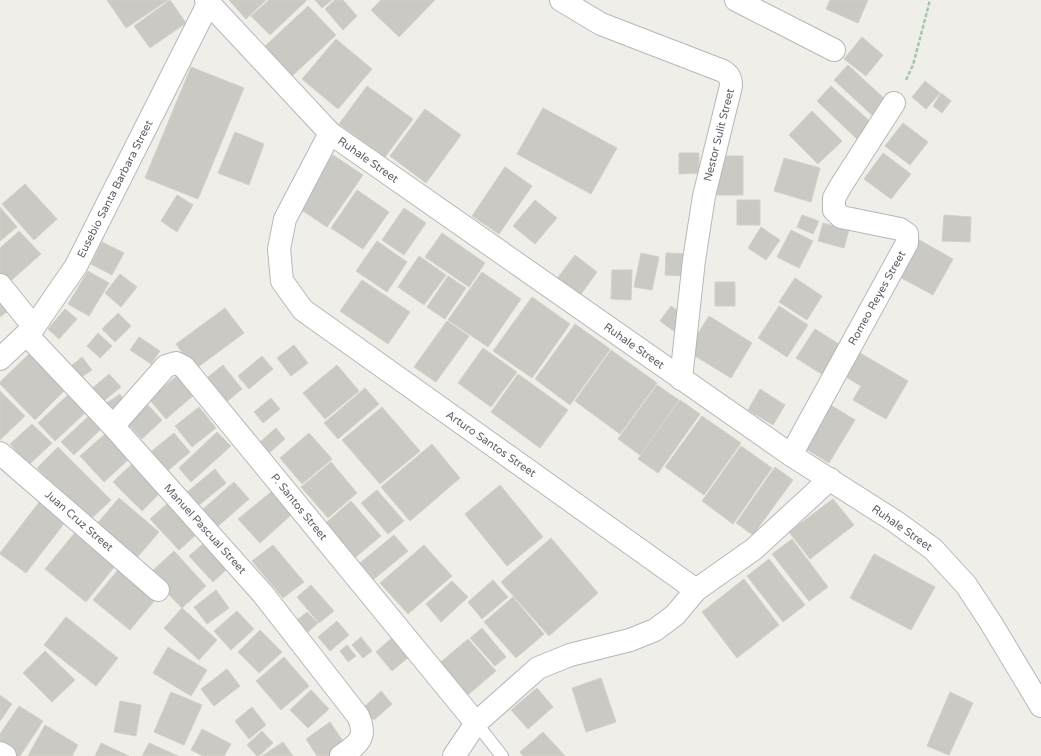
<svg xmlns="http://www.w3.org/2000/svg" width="1041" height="756" font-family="'Varela Round',sans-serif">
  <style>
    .building { fill: #cbc9c4; stroke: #d4d0c6 }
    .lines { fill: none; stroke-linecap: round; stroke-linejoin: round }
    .service-casing { stroke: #b5b7bb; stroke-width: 14 }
    .minor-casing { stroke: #b5b7bb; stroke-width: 24 }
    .tertiary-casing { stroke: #b5b7bb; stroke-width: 24 }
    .path { stroke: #a0c6ab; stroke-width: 2.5; stroke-dasharray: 4 2; stroke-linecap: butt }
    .service { stroke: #fff; stroke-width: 12 }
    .minor { stroke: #fff; stroke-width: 22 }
    .tertiary { stroke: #fff; stroke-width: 22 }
    .labels { text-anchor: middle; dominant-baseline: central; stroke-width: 3; stroke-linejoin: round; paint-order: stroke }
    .street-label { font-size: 11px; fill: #5f6267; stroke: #fff }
  </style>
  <rect width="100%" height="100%" fill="#f0eee8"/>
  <path class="building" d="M 107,0 L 168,0 L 126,28 Z
    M 170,0 L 186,23 L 150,48 L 134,26 Z
    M 229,0 L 266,0 L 246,19 Z
    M 269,0 L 307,0 L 270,35 L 251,16 Z
    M 315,0 L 332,0 L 322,8 Z
    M 335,0 L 343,0 L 357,16 L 343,30 L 325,9 Z
    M 381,0 L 435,0 L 399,37 L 371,10 Z
    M 830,0 L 868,0 L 858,23 L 826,9 Z
    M 308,6 L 336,35 L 290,78 L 262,49 Z
    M 862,37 L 883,55 L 866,76 L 844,59 Z
    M 336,39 L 372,69 L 338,109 L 302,79 Z
    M 848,65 L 889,103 L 875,118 L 834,80 Z
    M 191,67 L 244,88 L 198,199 L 145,178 Z
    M 925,81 L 940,93 L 926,109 L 912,97 Z
    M 367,86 L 413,119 L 385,157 L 339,124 Z
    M 831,86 L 874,125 L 859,141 L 817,101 Z
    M 941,93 L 951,101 L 942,113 L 933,106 Z
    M 543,108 L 617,148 L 591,194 L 517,154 Z
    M 425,109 L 461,135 L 426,183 L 390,156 Z
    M 812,111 L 842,141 L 818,164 L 789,135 Z
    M 903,123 L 928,142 L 910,165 L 885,146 Z
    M 235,132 L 264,144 L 249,185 L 218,173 Z
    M 679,153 L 699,153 L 699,173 L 679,174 Z
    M 883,153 L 911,174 L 891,199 L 864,179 Z
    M 333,155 L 363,175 L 327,227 L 297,207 Z
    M 716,156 L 743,156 L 743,195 L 716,195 Z
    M 784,158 L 820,168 L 811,202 L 774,191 Z
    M 505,167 L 532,186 L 499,234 L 472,216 Z
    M 25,184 L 57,219 L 34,240 L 2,204 Z
    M 357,190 L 389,212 L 363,249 L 331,228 Z
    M 177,195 L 193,205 L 177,232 L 161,221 Z
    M 535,200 L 557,218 L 535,244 L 513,226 Z
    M 737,200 L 760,200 L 760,225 L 737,225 Z
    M 0,207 L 17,227 L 0,241 Z
    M 404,208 L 426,223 L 404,255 L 382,240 Z
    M 802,215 L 819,221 L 813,234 L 797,227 Z
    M 944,215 L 971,217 L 970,242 L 942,241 Z
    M 823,223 L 849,230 L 844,248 L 818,241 Z
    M 761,227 L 780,240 L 766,260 L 748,248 Z
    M 791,230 L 813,241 L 799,268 L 777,257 Z
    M 19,231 L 41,254 L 5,286 L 0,281 L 0,248 Z
    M 442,233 L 485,263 L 469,287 L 425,257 Z
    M 916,238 L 953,259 L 933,295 L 896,275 Z
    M 377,241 L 407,262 L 387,292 L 356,271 Z
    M 102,242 L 124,253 L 112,275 L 91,264 Z
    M 641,253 L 659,257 L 652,290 L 634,287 Z
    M 666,253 L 688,254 L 687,276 L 665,275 Z
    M 575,255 L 597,272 L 579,297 L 556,280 Z
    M 419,256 L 446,275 L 424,305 L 398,287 Z
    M 612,270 L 632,270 L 631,300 L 611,299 Z
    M 88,271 L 109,283 L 89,316 L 68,304 Z
    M 482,272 L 521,299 L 488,347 L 448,320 Z
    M 120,274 L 137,287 L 121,307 L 105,293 Z
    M 448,276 L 466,288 L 445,319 L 427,307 Z
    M 795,278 L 822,296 L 807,320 L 779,302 Z
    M 362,280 L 410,312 L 388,344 L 340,311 Z
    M 715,282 L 735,282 L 735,306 L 715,306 Z
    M 532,297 L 570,324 L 532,378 L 493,351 Z
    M 0,302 L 8,311 L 0,317 Z
    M 671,306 L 686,316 L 675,332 L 660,321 Z
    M 779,306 L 808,325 L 787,357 L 758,338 Z
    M 225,308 L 244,333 L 194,370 L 176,344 Z
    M 65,309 L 77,319 L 59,339 L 48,329 Z
    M 118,313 L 131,326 L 115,342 L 102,329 Z
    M 709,316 L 752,343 L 731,378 L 687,351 Z
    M 447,321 L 469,336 L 436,382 L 414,367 Z
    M 575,324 L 610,349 L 570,405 L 535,379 Z
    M 815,329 L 842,346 L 823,375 L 796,358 Z
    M 98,333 L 112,346 L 100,358 L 87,346 Z
    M 139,337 L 160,351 L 151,364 L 130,350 Z
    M 294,345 L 308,363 L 291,376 L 277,358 Z
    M 483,348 L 517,372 L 491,407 L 458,383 Z
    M 611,350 L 657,383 L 620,434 L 575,401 Z
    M 855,350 L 908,381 L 886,419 L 853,400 L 861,386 L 841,374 Z
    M 29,354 L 64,391 L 35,420 L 0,384 L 0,382 Z
    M 262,356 L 273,369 L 249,389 L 238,376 Z
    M 82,357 L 92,370 L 80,378 L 71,366 Z
    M 223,365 L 242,389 L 223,405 L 203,381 Z
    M 337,365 L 359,391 L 325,419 L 303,393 Z
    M 109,374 L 121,387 L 101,403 L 90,390 Z
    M 518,374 L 568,410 L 540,448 L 491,412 Z
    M 178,375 L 194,395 L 166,419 L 149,399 Z
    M 657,385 L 679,400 L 640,455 L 618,439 Z
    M 365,388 L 379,404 L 338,439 L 324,423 Z
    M 760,389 L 785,405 L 773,425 L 748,410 Z
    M 0,391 L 25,416 L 0,440 Z
    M 70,393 L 87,411 L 55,441 L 38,423 Z
    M 120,394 L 127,405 L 112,415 L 105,404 Z
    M 271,398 L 280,409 L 263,423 L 254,412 Z
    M 680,400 L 700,414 L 658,473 L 638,459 Z
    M 147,404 L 162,420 L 142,439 L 127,423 Z
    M 829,404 L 855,420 L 829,463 L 803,447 Z
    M 199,407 L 216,428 L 192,447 L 175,426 Z
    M 382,407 L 420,451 L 380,484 L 342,440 Z
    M 91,414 L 103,427 L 74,455 L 61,442 Z
    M 702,416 L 741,443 L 704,495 L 665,467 Z
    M 32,424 L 52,443 L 29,465 L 10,444 Z
    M 276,428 L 285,439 L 269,453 L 260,442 Z
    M 217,432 L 231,446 L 191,482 L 179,468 Z
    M 174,433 L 190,452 L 165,473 L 148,454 Z
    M 309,433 L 332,459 L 302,484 L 280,458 Z
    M 105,434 L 129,459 L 104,482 L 80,456 Z
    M 432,444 L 460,478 L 410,521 L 381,487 Z
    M 741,446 L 772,468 L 733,524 L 702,501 Z
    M 58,447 L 111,500 L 89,521 L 37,468 Z
    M 134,462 L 162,491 L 142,511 L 113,482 Z
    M 331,462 L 357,493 L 328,518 L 301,487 Z
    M 775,467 L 793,480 L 753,535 L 736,523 Z
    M 215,469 L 226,483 L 198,506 L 186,493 Z
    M 234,482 L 249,499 L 216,528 L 201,511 Z
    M 500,485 L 543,537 L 507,566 L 465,514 Z
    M 377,490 L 404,521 L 388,534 L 361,503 Z
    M 271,492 L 291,515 L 260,543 L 238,519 Z
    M 119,498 L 159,532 L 135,560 L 95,526 Z
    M 833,499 L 854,525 L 810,559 L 789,532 Z
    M 40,501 L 66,521 L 26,573 L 0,554 L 0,553 Z
    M 351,501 L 381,536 L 351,561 L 321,527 Z
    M 168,503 L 197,534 L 179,550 L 150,519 Z
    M 78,529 L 119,561 L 86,602 L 45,569 Z
    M 394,535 L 408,551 L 374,579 L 360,563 Z
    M 551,538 L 598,593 L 549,636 L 501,582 Z
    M 792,539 L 828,587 L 809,601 L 772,554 Z
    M 204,543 L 227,569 L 213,582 L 189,556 Z
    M 273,545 L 304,582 L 283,598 L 252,561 Z
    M 424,545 L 452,576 L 408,614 L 380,583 Z
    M 174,551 L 206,586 L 182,608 L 149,574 Z
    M 874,554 L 935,587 L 911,630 L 850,598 Z
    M 769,559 L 805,605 L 783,622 L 747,576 Z
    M 118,570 L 155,600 L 130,630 L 93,600 Z
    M 744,579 L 779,625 L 737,658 L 702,612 Z
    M 493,580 L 508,597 L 482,619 L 468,602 Z
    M 452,581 L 468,597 L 441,622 L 426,604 Z
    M 311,585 L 334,611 L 319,623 L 297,597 Z
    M 216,590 L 229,608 L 207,624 L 194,607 Z
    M 513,597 L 544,634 L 516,658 L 484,622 Z
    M 182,608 L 217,640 L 199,660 L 164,628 Z
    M 237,611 L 254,629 L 231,650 L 214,631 Z
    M 307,612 L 318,623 L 308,632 L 297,620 Z
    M 66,617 L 118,658 L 96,686 L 44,645 Z
    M 337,621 L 349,635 L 330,651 L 318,637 Z
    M 482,628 L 506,657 L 495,666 L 470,638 Z
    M 260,630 L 282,652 L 259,673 L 238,652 Z
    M 361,637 L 372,651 L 363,658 L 352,645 Z
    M 393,637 L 410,656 L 392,671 L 376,652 Z
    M 468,639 L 496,671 L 463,699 L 435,667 Z
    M 347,645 L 356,656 L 348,662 L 340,651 Z
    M 168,647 L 207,670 L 191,696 L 153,673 Z
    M 45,651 L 75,680 L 52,702 L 23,673 Z
    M 284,657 L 309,686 L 281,710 L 256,681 Z
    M 227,669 L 240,686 L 214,706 L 201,689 Z
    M 601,678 L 616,722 L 586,732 L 572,688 Z
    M 537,688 L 553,707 L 528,729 L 511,710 Z
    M 311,690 L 329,709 L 308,728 L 290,710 Z
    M 381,691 L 392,704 L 374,720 L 363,708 Z
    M 171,692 L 202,705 L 184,745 L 154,732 Z
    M 950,692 L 973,703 L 949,755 L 927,746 Z
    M 0,695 L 12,704 L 0,721 Z
    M 120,701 L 141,705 L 136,736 L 114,732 Z
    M 19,706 L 43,721 L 20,756 L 17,756 L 0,745 L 0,734 Z
    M 252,707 L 266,725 L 249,739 L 235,721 Z
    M 330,722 L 347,747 L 333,756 L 317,756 L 306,739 Z
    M 45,725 L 78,745 L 72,756 L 28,756 Z
    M 202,729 L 231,744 L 224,756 L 203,756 L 191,750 Z
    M 262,731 L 273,743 L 259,756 L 257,756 L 247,745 Z
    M 543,732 L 565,756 L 523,756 L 520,752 Z
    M 283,742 L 293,756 L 262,756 Z
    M 101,743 L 129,756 L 95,756 Z
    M 149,743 L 178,756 L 142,756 Z"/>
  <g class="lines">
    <g class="service-casing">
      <path id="service" d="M 476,723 L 502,756"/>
    </g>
    <g class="minor-casing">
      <path id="minor" d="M 561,0 L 601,24 L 723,71 C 729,75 731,78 731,86 L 704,196 L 694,260 L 681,379
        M 736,0 L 834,50
        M 330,133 L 285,219 L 279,249 L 282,281 L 303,310 L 696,590 L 754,549 L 830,479
        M 0,285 L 34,327
        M 27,335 L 113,426 L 263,594 L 358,716 C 368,738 358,744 341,756
        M 0,359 L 34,327 L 76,266 L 208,4
        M 113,426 L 166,366 L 176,363 L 184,367 L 476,723
        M 0,453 L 158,590
        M 791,455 L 907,243 L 907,234 L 900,229 L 841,217 L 834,210 L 834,198 L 842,184 L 894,103
        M 0,753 L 5,756
        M 454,756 L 476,723 L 538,668 L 570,655 L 630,640 L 655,630 L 675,615 L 696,590"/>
    </g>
    <g class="tertiary-casing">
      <path id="tertiary" d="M 206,0 L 330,133 L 791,455 L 896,522 L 933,549 L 966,585 L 991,623 L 1041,706"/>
    </g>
    <path class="path" d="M 906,80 L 913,65 L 930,0"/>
    <use href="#service" class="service"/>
    <use href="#minor" class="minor"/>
    <use href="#tertiary" class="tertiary"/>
  </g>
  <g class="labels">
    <g class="street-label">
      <text transform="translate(719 135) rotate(-76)">Nestor Sulit Street</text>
      <text transform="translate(368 160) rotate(35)">Ruhale Street</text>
      <text transform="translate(115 189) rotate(-63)">Eusebio Santa Barbara Street</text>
      <text transform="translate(877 298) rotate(-61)">Romeo Reyes Street</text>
      <text transform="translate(634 346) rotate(35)">Ruhale Street</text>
      <text transform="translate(491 444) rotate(35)">Arturo Santos Street</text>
      <text transform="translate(299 507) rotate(51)">P. Santos Street</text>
      <text transform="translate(79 521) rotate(41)">Juan Cruz Street</text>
      <text transform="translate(902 528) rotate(35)">Ruhale Street</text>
      <text transform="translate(205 529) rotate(48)">Manuel Pascual Street</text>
    </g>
  </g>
</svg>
